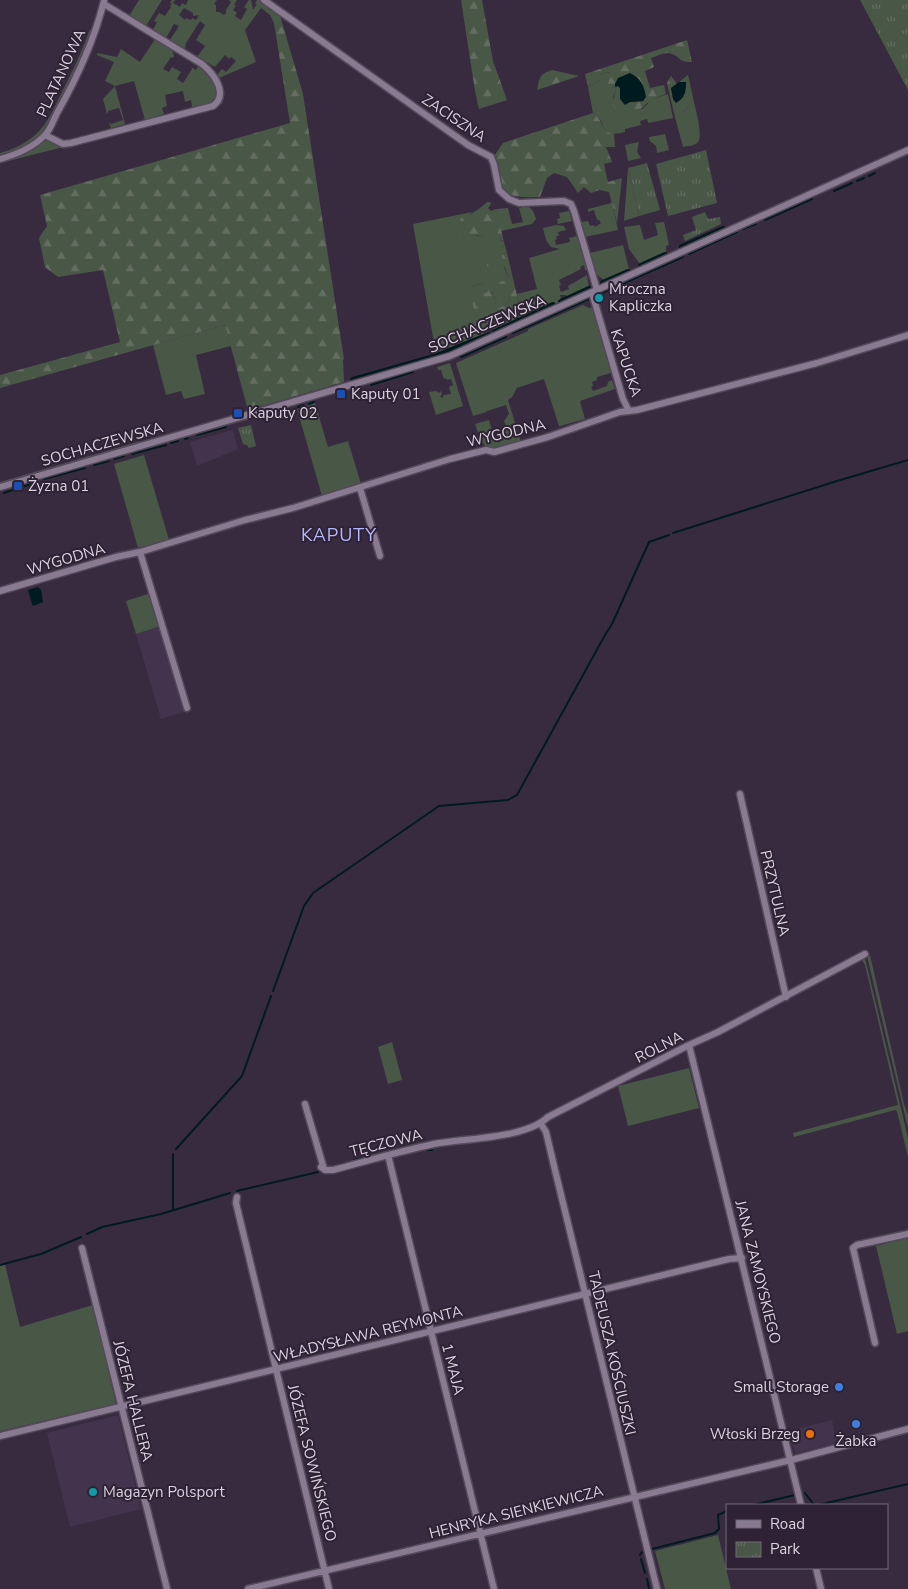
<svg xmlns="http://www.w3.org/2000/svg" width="908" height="1589" font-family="'Nunito Sans',sans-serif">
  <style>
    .built { fill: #43334c }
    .green { fill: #495747; fill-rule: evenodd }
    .forest { fill: url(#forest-firs); fill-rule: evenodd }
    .park { fill: url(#park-tufts) }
    .water { fill: #001b1f }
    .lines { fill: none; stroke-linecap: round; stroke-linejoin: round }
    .stream { stroke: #001b1f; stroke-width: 2 }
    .canal { stroke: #001b1f; stroke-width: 6 }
    .minor-casing { stroke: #534959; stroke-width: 9 }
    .minor { stroke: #897a91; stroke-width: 6 }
    .culture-dot { fill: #0f9aa8; stroke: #2e2234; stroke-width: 2 }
    .transit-dot { fill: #1a4fb4; stroke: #2e2234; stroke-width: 2 }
    .shop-dot { fill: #3f7fe0; stroke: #2e2234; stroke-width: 2 }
    .food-dot { fill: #e8710a; stroke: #2e2234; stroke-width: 2 }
    .labels { text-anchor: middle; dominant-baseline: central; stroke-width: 4; stroke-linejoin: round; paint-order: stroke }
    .street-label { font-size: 15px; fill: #dad2de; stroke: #2e2234 }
    .poi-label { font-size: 15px; fill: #dad2de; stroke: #2e2234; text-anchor: start }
    .quarter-label { font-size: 18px; letter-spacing: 1px; fill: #b6b8ff; stroke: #2e2234 }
  </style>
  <defs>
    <pattern id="forest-firs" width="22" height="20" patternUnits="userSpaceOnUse" patternTransform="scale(1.25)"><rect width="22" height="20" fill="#495747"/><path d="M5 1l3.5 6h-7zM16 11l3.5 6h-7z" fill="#636e61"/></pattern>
    <pattern id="park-tufts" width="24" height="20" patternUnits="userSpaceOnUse" patternTransform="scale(1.25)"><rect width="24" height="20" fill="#495747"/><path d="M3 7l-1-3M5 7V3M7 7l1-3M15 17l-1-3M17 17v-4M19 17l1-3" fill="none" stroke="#636e61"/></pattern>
  </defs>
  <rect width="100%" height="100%" fill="#382b3f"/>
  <path class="built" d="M 233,430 L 238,449 L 197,466 L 190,442 Z
    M 165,625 L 190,710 L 161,719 L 136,634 Z
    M 118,1415 L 141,1509 L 70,1527 L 47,1433 Z
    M 832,1420 L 837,1444 L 795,1453 L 789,1431 Z"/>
  <path class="green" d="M 139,0 L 162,0 L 146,26 L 129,16 Z
    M 172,0 L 175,0 L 173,3 L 180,7 L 182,3 L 186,5 L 188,0 L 217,0 L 214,4 L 216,5 L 216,12 L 219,12 L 224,15 L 226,13 L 226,10 L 231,2 L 229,0 L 237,0 L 234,5 L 236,6 L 233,10 L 237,13 L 235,16 L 241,20 L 247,9 L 244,7 L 249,0 L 251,0 L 253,10 L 257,4 L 261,8 L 245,30 L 256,62 L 219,78 C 224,87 225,93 222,104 L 143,127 L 0,163 L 0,161 L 44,141 C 52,140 57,147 65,146 L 220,103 L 219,80 L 217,75 L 222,69 L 226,72 L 236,61 L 231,57 L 229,59 L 225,55 L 215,67 L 197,57 L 205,46 L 196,40 L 205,25 L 200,21 L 186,43 L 185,49 L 170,40 L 179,26 L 174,24 L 166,38 L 153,30 L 157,22 L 154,21 L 159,13 L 165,16 L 171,7 L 170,6 L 172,4 L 170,3 ZM 184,8 L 193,13 L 193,15 L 194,16 L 199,15 L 196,20 L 193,18 L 190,20 L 186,18 L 185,20 L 179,15 Z
    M 90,29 L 92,34 L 92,38 L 51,120 L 43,133 L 34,142 L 13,153 L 0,157 L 0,153 C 13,150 31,141 40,130 C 49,120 54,108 60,96 C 71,74 82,52 90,29 Z
    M 155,39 L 172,50 L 174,56 L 173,58 L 171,57 L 163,69 L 169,72 L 172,67 L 181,72 L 177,79 L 183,83 L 192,69 L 191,67 L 196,70 L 198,66 C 209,72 215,83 218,95 L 214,102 L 195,108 L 192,107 L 191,100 L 185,102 L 183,91 L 165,95 L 167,106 L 162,108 L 164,114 L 145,120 L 134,81 L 115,86 L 125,124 L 111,128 L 109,123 L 111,124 L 123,120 L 119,108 L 108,111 L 108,113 L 107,114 L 103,99 L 115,86 L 105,81 L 114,62 L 97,55 L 97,53 L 117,57 L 121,49 L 140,62 Z
    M 611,72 L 608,84 L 613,84 L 616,91 L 613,97 L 617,112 L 642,109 L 653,99 L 668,94 L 673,118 L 648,123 L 647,119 L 640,121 L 641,125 L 625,129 L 625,132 C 596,139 609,122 593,113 L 588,87 L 600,80 L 600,74 Z
    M 694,102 C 696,111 703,135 698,142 C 695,146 688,146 683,147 L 674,113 L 682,113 Z
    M 665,134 L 669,150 L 657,153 L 656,146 L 650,141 L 649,137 Z
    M 639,142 L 637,152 L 641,158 L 628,161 L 625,145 Z
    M 628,168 L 639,216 L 624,221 Z
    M 612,203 L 618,230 L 585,237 L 581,222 L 588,221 L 590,226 L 594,225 L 595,227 L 601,223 L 599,220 L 597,220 L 594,210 L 588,212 L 588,209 Z
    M 521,206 C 531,206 533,209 536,219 L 532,224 L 501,231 L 496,209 L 508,208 L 512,224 L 523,222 L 519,208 L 521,208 Z
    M 569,211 L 572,221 L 558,224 L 557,219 L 560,218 L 559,213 Z
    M 472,212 C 462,221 462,220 464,234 L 460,237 L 486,235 L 496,232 L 500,235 L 501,241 L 504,242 L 507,253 L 502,255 L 504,263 L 500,266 L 496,264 L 487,266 L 496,266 L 500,268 L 504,267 L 509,279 L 502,292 L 504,295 L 508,296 L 510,300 L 504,306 L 495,309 L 492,306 L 496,303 L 499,304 L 502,302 L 496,300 L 492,295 L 493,292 L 486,293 L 483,288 L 482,283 L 472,287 L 492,320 C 501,312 506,308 518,312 L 520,308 L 517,294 L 537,289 L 529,258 L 560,249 L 551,247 L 546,240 L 543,228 L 556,225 L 564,226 L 566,230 L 558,232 L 559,236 L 556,236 L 557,239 L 555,240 L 556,245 L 570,242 L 569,238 L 577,236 L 578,238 L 587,270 L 585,270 L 584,265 L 580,267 L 581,269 L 559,280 L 561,285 L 559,286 L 561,292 L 569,289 L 568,286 L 587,275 L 589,288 L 567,297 L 566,295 L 560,295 L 562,303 L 520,322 L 518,319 L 493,330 L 492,328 L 488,329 L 488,332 L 436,354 L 413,224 Z
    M 664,222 L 669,245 L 666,246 L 666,252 L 640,264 L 629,249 L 624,227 L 640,225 L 644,240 L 658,235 L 655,223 Z
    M 623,245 L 629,269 L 604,280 L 596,274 L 590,253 Z
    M 583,305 L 589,308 L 594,307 L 611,373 L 597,377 L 597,380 L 592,382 L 593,386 L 591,387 L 593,391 L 607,386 L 608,382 L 612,380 L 615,389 L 580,401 L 585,419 L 560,426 L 559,426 L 544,379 L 517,388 L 512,397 L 508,400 L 521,442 L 488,449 L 481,441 L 475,424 L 489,420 L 492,430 L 496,429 L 498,434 L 504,432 L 502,427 L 506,426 L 504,421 L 509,414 L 506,405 L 487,411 L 486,412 L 473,416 L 456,363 L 528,331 L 528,329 Z
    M 225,325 L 231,346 L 196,355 L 205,394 L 184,399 L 181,391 L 166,395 L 153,345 Z
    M 450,363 L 463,406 L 436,415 L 429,392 L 436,391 L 439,393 L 441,391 L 442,395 L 440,396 L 442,398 L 444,395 L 451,394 L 449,387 L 453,385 L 451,379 L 447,380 L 446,378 L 444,379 L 441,370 L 438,370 L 437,367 Z
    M 315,403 L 328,447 L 348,441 L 361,484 L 322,496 L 297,409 Z
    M 141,441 L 139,443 L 0,484 L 0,482 Z
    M 144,455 L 169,540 L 138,548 L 114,464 Z
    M 151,593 L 161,626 L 136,634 L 126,601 Z
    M 870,955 L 904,1104 L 908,1115 L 908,1128 L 867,956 Z
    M 865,958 L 908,1138 L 908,1157 L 897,1111 L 895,1110 L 794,1137 L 793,1133 L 898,1105 L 865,965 L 862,960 Z
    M 392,1042 L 402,1080 L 388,1084 L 378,1047 Z
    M 689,1068 L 699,1108 L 628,1126 L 618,1086 Z
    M 908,1238 L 908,1331 L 897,1334 L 876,1246 Z
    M 5,1264 L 20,1327 L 93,1305 L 116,1404 L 0,1431 L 0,1265 Z
    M 718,1535 L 731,1589 L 665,1589 L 655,1551 Z"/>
  <path class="forest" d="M 257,0 L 260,0 L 279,12 L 303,94 L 344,359 L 343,360 L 344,382 L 248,410 L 225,325 L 0,388 L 0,375 L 120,342 L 103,270 L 58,277 L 45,267 L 39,238 L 47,226 L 40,195 L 290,123 L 274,23 L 270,15 L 255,3 Z
    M 461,0 L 482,0 L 493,61 L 507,100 L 479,109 L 475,91 Z
    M 687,40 L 692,62 C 678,63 679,54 668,53 C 663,53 657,56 651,58 L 654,67 L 645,71 L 650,88 L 664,85 L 666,94 L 653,99 L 650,104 L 647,103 C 638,113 630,114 617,112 L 612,103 L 616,91 L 613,84 L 608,84 L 610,72 L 600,74 L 600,80 L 588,87 L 585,74 ZM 617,82 L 643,101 L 630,102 L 620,92 L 620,88 L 618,86 L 616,87 L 615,84 Z
    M 552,70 L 579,76 L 537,90 C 540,78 539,74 552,70 Z
    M 688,75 L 694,102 L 682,113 L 674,113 L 667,83 L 671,76 L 677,84 L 671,88 L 673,99 L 676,103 L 686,82 L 679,82 Z
    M 593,113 C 604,119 599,131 614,134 L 615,147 L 606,147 L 612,162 L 604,164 L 608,182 L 622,178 L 617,223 L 609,192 L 600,190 L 591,193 L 584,187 L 578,193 L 567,177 L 554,173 L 547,178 L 540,197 C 528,197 509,199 502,188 C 498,182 496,163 494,156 L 503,143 Z
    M 487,202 L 490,202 L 491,204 L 488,208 L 491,211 L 496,209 L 504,242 L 501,240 L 500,235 L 496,232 L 489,236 L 477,235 L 470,240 L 463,241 L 460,239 L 459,234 L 464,234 L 462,227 L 462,223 L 460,220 L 461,218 C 467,217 483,207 487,202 Z
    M 507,253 L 520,308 L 514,314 L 510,309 L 500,313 L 500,315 L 492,320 L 493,326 L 484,327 L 477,322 L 470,293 L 472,287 L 482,283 L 485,292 L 487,293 L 489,288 L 493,288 L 492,295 L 496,300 L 500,298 L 502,299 L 502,302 L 498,305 L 496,303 L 493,306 L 495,309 L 504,306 L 510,300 L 508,296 L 504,296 L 497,288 L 500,282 L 509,279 L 505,267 L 500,269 L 496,266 L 487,266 L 486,264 L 497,264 L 500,266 L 503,263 L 502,255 Z
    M 481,261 L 482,267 L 480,269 L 480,274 L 471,276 L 468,273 L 465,264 Z"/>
  <path class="park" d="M 860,0 L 908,0 L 908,90 Z
    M 706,150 L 717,203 L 668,216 L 656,164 Z
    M 647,163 L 660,210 L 639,216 L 628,168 Z
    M 705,212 L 708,219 L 720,217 L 721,224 L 685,241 L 683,235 L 696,230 L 692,217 Z
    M 251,425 L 256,446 L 249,448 L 247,445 L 243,444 L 238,428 Z"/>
  <path class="water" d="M 630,73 C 641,79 644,85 646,97 L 643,101 L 630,102 L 625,105 L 620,99 L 620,88 L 618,86 L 615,87 L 615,84 L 618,78 Z
    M 679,82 L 686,82 C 686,92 685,98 676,103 L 673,99 L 671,88 Z
    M 38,587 L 41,590 L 43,602 L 33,606 L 32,604 L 28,590 Z"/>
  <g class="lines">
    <path class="stream" d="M 869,176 L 875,173
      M 857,181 L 864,178
      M 834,191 L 852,183
      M 765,220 L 812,199
      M 743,229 L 756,224
      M 689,254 L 737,232
      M 595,296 L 683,257
      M 513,333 L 591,298
      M 461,357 L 506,337
      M 371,385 L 413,372
      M 309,404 L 314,402
      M 298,407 L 303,405
      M 197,435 L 226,427
      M 185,439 L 188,438
      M 171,443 L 178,441
      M 132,454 L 166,445
      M 114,459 L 124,456
      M 94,465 L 109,461
      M 44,479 L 85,468
      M 4,493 L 37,482
      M 673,533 L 837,481 L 908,460
      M 273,991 L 304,906 L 313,893 L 439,806 L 508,800 L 517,795 L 605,635 L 612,624 L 649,542 L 669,535
      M 176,1149 L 242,1076 L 271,996
      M 427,1150 L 432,1150
      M 354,1160 L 371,1156
      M 339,1165 L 345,1163
      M 237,1191 L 318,1172
      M 173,1210 L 173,1154
      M 87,1234 L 102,1227 L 161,1214 L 230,1193
      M 0,1265 L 41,1254 L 81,1237
      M 805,1493 L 814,1505
      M 753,1505 L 795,1495
      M 818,1505 L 908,1484
      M 652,1549 L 715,1533 L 719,1529 L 718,1515 L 727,1511
      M 640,1555 L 642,1552
      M 641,1559 L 645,1573
      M 647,1579 L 649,1589"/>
    <path class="canal" d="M 682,247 L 723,229
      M 641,266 L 665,255
      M 603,283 L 628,272
      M 561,302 L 589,289
      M 495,332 L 553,305
      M 353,380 L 434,357 L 489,335"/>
    <g class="minor-casing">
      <path id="minor" d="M 264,0 L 468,145 L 491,157 L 494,165 L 499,190 L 509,199 L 519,203 L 564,201 L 571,204 L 574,211 L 597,290
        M 45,135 L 63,144 L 71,143 L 213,106 C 229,94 214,74 202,64 L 104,4
        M 0,159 C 15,155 32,148 44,136 C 50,131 53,121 57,113 C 77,78 94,41 104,1
        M 592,293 L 623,399 L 629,411
        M 0,487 L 450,356 L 908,150
        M 360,488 L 380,556
        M 140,552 L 187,708
        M 0,591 L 116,557 L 140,552 L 245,520 L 293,508 L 450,459 L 486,450 L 494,452 L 548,437 L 620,412 L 637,410 L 817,363 L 908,335
        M 740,794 L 786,997
        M 689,1045 L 801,1505
        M 305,1104 L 324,1169
        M 541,1124 L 546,1132 L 555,1170 L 657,1589
        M 388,1155 L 494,1589
        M 321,1167 L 325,1170 L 333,1170 C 367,1161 400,1151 434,1144 C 465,1138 525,1139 548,1117 L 689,1045 L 718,1032 L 865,954
        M 237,1197 L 236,1203 L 329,1589
        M 82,1248 L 167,1589
        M 875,1343 L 853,1248 L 857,1245 L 908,1234
        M 0,1436 L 729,1259 L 742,1258
        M 816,1568 L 821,1589
        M 248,1589 L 791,1460 L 908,1429"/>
    </g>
    <use href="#minor" class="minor"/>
  </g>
  <g class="culture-dot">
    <circle cx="599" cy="298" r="5"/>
    <circle cx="93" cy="1492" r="5"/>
  </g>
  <g class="transit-dot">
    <rect x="336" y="389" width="10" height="10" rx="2.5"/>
    <rect x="233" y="408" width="10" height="10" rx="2.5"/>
    <rect x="13" y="481" width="10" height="10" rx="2.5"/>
  </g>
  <g class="shop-dot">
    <circle cx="839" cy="1387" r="5"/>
    <circle cx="856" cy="1424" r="5"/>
  </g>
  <circle class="food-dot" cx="810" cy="1434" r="5"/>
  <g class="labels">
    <g class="street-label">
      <text transform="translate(61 73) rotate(-65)">PLATANOWA</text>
      <text transform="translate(454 118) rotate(34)">ZACISZNA</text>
      <text transform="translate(487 324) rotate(-23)">SOCHACZEWSKA</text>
      <text transform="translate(626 363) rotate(72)">KAPUCKA</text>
      <text transform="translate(506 433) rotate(-13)">WYGODNA</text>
      <text transform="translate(102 444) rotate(-16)">SOCHACZEWSKA</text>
      <text transform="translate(66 559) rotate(-16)">WYGODNA</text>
      <text transform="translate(775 893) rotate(77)">PRZYTULNA</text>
      <text transform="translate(659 1047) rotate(-27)">ROLNA</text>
      <text transform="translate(386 1143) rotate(-14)">TĘCZOWA</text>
      <text transform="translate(758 1272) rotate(76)">JANA ZAMOYSKIEGO</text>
      <text transform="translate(368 1334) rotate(-14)">WŁADYSŁAWA REYMONTA</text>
      <text transform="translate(612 1353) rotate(77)">TADEUSZA KOŚCIUSZKI</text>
      <text transform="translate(453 1369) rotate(76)">1 MAJA</text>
      <text transform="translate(133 1401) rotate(76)">JÓZEFA HALLERA</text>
      <text transform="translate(312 1463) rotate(76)">JÓZEFA SOWIŃSKIEGO</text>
      <text transform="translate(516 1512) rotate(-14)">HENRYKA SIENKIEWICZA</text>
    </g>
    <g class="poi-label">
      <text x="609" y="289">Mroczna<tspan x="609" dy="17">Kapliczka</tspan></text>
      <text x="351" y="394">Kaputy 01</text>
      <text x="248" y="413">Kaputy 02</text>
      <text x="28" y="486">Żyzna 01</text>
      <text x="829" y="1387" text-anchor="end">Small Storage</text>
      <text x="800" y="1434" text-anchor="end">Włoski Brzeg</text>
      <text x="856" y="1441" text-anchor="middle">Żabka</text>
      <text x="103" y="1492">Magazyn Polsport</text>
    </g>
    <g class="quarter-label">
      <text x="339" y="535">KAPUTY</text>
    </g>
  </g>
  <rect x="726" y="1504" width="162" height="65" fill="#2e2234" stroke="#736878"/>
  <rect x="736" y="1520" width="25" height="8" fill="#897a91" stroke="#736878"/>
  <text x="770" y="1529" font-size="15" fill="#dad2de">Road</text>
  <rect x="736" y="1542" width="25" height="15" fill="url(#park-tufts)" stroke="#736878"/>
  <text x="770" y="1554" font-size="15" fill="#dad2de">Park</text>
</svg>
